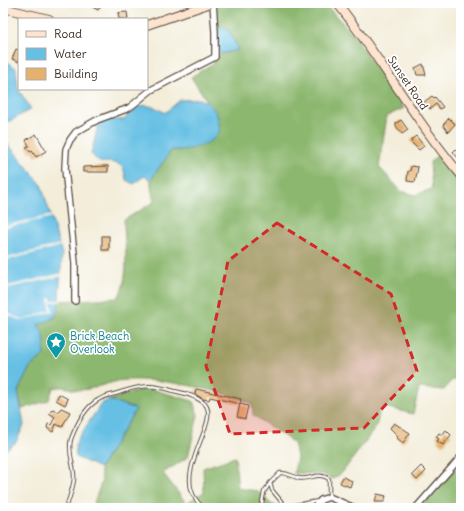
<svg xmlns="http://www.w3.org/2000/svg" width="464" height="511" font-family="Delius,sans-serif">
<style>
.forest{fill:#8cb76e;stroke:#647046}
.water{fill:#66c0e4;stroke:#507581}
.pier{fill:#f3edd9}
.building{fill:#e6b16e}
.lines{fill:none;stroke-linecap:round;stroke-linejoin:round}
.lane-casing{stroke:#57473a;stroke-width:4.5}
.street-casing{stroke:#57473a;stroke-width:8}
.secondary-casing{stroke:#57473a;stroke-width:10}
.lane{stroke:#fff;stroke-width:2.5}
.street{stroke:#fff;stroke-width:5.5}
.secondary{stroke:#fde4d0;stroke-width:8}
.marked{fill:#d62828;fill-opacity:0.2;stroke:#d62828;stroke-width:3;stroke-dasharray:8 5;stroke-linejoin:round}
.labels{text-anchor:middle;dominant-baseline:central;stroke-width:3.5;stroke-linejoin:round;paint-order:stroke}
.street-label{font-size:11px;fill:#3b2a1e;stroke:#fff}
.culture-label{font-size:11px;fill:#0d838f;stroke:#fff;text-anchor:start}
</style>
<rect width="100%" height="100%" fill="#fff"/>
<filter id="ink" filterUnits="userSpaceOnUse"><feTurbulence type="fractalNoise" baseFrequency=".025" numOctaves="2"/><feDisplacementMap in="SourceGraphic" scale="8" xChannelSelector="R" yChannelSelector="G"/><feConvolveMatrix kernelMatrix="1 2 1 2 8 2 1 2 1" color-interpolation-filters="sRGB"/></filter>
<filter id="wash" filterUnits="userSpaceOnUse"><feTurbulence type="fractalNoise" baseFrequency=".012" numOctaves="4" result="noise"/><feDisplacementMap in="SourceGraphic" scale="16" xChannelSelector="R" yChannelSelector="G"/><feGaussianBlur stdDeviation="0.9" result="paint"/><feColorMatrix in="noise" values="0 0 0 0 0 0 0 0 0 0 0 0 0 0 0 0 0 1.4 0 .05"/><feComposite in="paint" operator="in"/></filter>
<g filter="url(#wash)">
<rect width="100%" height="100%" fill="#f3edd9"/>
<!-- forest -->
<g class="forest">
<path d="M223,3h30l2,3 10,-3h59l27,29 53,76 -17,8 -8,51 22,24 14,4 17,-6 -2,-27 8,-8 23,30v195l-9,1 -8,10 -25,-2 -6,26 -32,-8 -5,21 -34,46 -9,6 -11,-5 -28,-1 3,-16 -3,-14 -41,-28 -1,-11c-30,-15 -93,-26 -127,-24 -14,1 -35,11 -48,10 -11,-1 -10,-5 -24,-2l-4,12 -27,9 -4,-18 12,-24 14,-12 -7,-30 19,-8 3,-16 59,-3c13,-23 6,-53 6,-78l30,-18c-1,-6 -4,-16 -3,-23 2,-10 15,-19 20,-29h9l32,-10 6,-23 -27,-40 21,-13 8,-10 18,-4c-5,-14 -9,-14 -22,-20l1,-25z"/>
<polygon points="147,388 193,401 198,415 188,457 163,473 186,503 204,492 203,468 235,457 238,488 257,491 271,504 282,508 92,508 102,481 100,468 136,409 109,400"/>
<polygon points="461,463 461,508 419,508"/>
</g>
<!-- water -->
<g class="water">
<polygon points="220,28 229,30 238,50 220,54 216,30"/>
<polygon points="3,59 16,68 18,89 31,109 3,125"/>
<path d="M200,99c15,6 18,15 20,31 -2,3 -5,8 -8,10 -11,8 -29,11 -41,10 -6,11 -14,19 -20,30l-7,-4 -10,8 -8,-4c-2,-20 -11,-17 -27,-18l-8,-8 8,-32 9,-3 16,1c13,-16 22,-19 41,-7l15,-13z"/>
<path d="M3,138l38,46 21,70 -4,58 -6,7 -14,6c8,9 7,18 6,30l-14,12 -12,24 6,34 -8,17 -13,10z"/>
<polygon points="109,400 136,409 100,468 76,457 75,445 79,437 101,404"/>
</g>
<!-- pier -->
<g class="pier">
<polygon points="52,215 53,217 3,228 3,226"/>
<polygon points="61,244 62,246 3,261 3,259"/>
<polygon points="63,273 63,276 8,288 8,286"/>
<polygon points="49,298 51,298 51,301 61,300 61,302 51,302 53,311 22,321 3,313 3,311 23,320 50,310"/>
</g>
<g id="blocks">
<!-- building -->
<g class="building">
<polygon points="86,3 104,3 98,10"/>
<polygon points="127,12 128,19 119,19 118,13"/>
<polygon points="16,49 19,50 19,62 12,59"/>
<polygon points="423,64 426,75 417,75 415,68"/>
<polygon points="432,96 434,98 435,97 443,107 440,109 436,104 430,109 424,102"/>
<polygon points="449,118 455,124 448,132 443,125"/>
<polygon points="401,120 408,130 402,134 396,126 396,123"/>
<polygon points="36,134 46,151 36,157 32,151 30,152 26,147 29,146 26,140"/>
<polygon points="416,136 424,146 419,150 411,142 411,140"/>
<polygon points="457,148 461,152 461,157 459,159 453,152"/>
<polygon points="108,166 108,172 83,172 83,167"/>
<polygon points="411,166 418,167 415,182 407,181 408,171 410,171"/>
<rect x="102" y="236" width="7" height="14"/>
<polygon points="196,389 241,399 240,404 210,397 209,400 203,399 195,394"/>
<polygon points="59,394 68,399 65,405 56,400"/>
<polygon points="240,404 248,406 245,419 237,417"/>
<polygon points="61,408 70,412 62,427 56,424 53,432 47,428 48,424 51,425 55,417 49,413 53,409 58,412"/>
<polygon points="394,423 410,433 403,443 397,438 398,436 390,428"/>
<polygon points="446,430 451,435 443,445 437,441 439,439 436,437 439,433 442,435"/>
<polygon points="421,466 426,471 417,480 412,475"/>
<polygon points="343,477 352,481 350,487 340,483"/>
<polygon points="377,494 386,496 384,502 375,502"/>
</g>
</g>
</g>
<g filter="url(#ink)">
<use href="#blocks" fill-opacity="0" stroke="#57473a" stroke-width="1"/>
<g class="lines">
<!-- lane casing -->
<g class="lane-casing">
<g id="lane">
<path d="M270,483l10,-10c7,-1 11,3 18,5 11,3 20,-7 31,1v18"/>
<path d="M66,508c3,-9 7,-20 8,-29 1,-13 -7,-27 -3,-40 5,-13 14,-32 27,-39 6,-4 14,-5 20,-7 23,-8 33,-9 56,-2 10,2 23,5 31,13 17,19 -40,74 -1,104"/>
<polyline points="261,508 264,492 270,483 272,490 285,506"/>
<polyline points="276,508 319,501"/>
</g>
</g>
<!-- street casing -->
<g class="street-casing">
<g id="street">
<polyline points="75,301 75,263 65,169 66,149 70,140 76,132 97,120 129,108 151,90 215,57 215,32 213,3"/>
<polyline points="314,508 321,500 329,497 354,508"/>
<polyline points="416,508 461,457"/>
</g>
</g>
<!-- secondary casing -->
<g class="secondary-casing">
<g id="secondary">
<path d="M337,3c44,55 78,118 124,172"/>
<polyline points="3,8 49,19"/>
<polyline points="147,25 211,3"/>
</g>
</g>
<!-- lane -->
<use href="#lane" class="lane"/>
<!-- street -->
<use href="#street" class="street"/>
<!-- secondary -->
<use href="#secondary" class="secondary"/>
</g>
</g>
<!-- marked area -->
<path class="marked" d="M277,223l114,71 26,77 -53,57 -134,6 -24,-68 22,-105z"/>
<!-- icons -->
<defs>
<g id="sight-pin" transform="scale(1)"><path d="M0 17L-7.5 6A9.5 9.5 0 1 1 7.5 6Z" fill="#0f9aa8" stroke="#fff"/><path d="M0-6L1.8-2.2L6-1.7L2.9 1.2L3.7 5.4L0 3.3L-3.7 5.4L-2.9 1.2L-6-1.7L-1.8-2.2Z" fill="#fff"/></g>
</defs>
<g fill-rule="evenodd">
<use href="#sight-pin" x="56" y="342"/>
</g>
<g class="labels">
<!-- street labels -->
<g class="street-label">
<text transform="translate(408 83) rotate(56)">Sunset Road</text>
</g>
<!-- culture labels -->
<g class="culture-label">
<text x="70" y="336">Brick Beach<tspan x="70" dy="13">Overlook</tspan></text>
</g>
</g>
<!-- margin -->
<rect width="464" height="511" fill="none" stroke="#fff" stroke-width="16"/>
<!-- legend -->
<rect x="18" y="18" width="130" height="72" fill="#ffffff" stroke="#b1aaa5"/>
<rect x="26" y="31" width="20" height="6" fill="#fde4d0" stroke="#b1aaa5"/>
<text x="54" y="38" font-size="12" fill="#3b2a1e">Road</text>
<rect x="26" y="48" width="20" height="12" fill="#66c0e4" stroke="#b1aaa5"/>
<text x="54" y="58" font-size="12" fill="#3b2a1e">Water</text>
<rect x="26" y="68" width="20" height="12" fill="#e6b16e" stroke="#b1aaa5"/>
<text x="54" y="78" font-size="12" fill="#3b2a1e">Building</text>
</svg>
